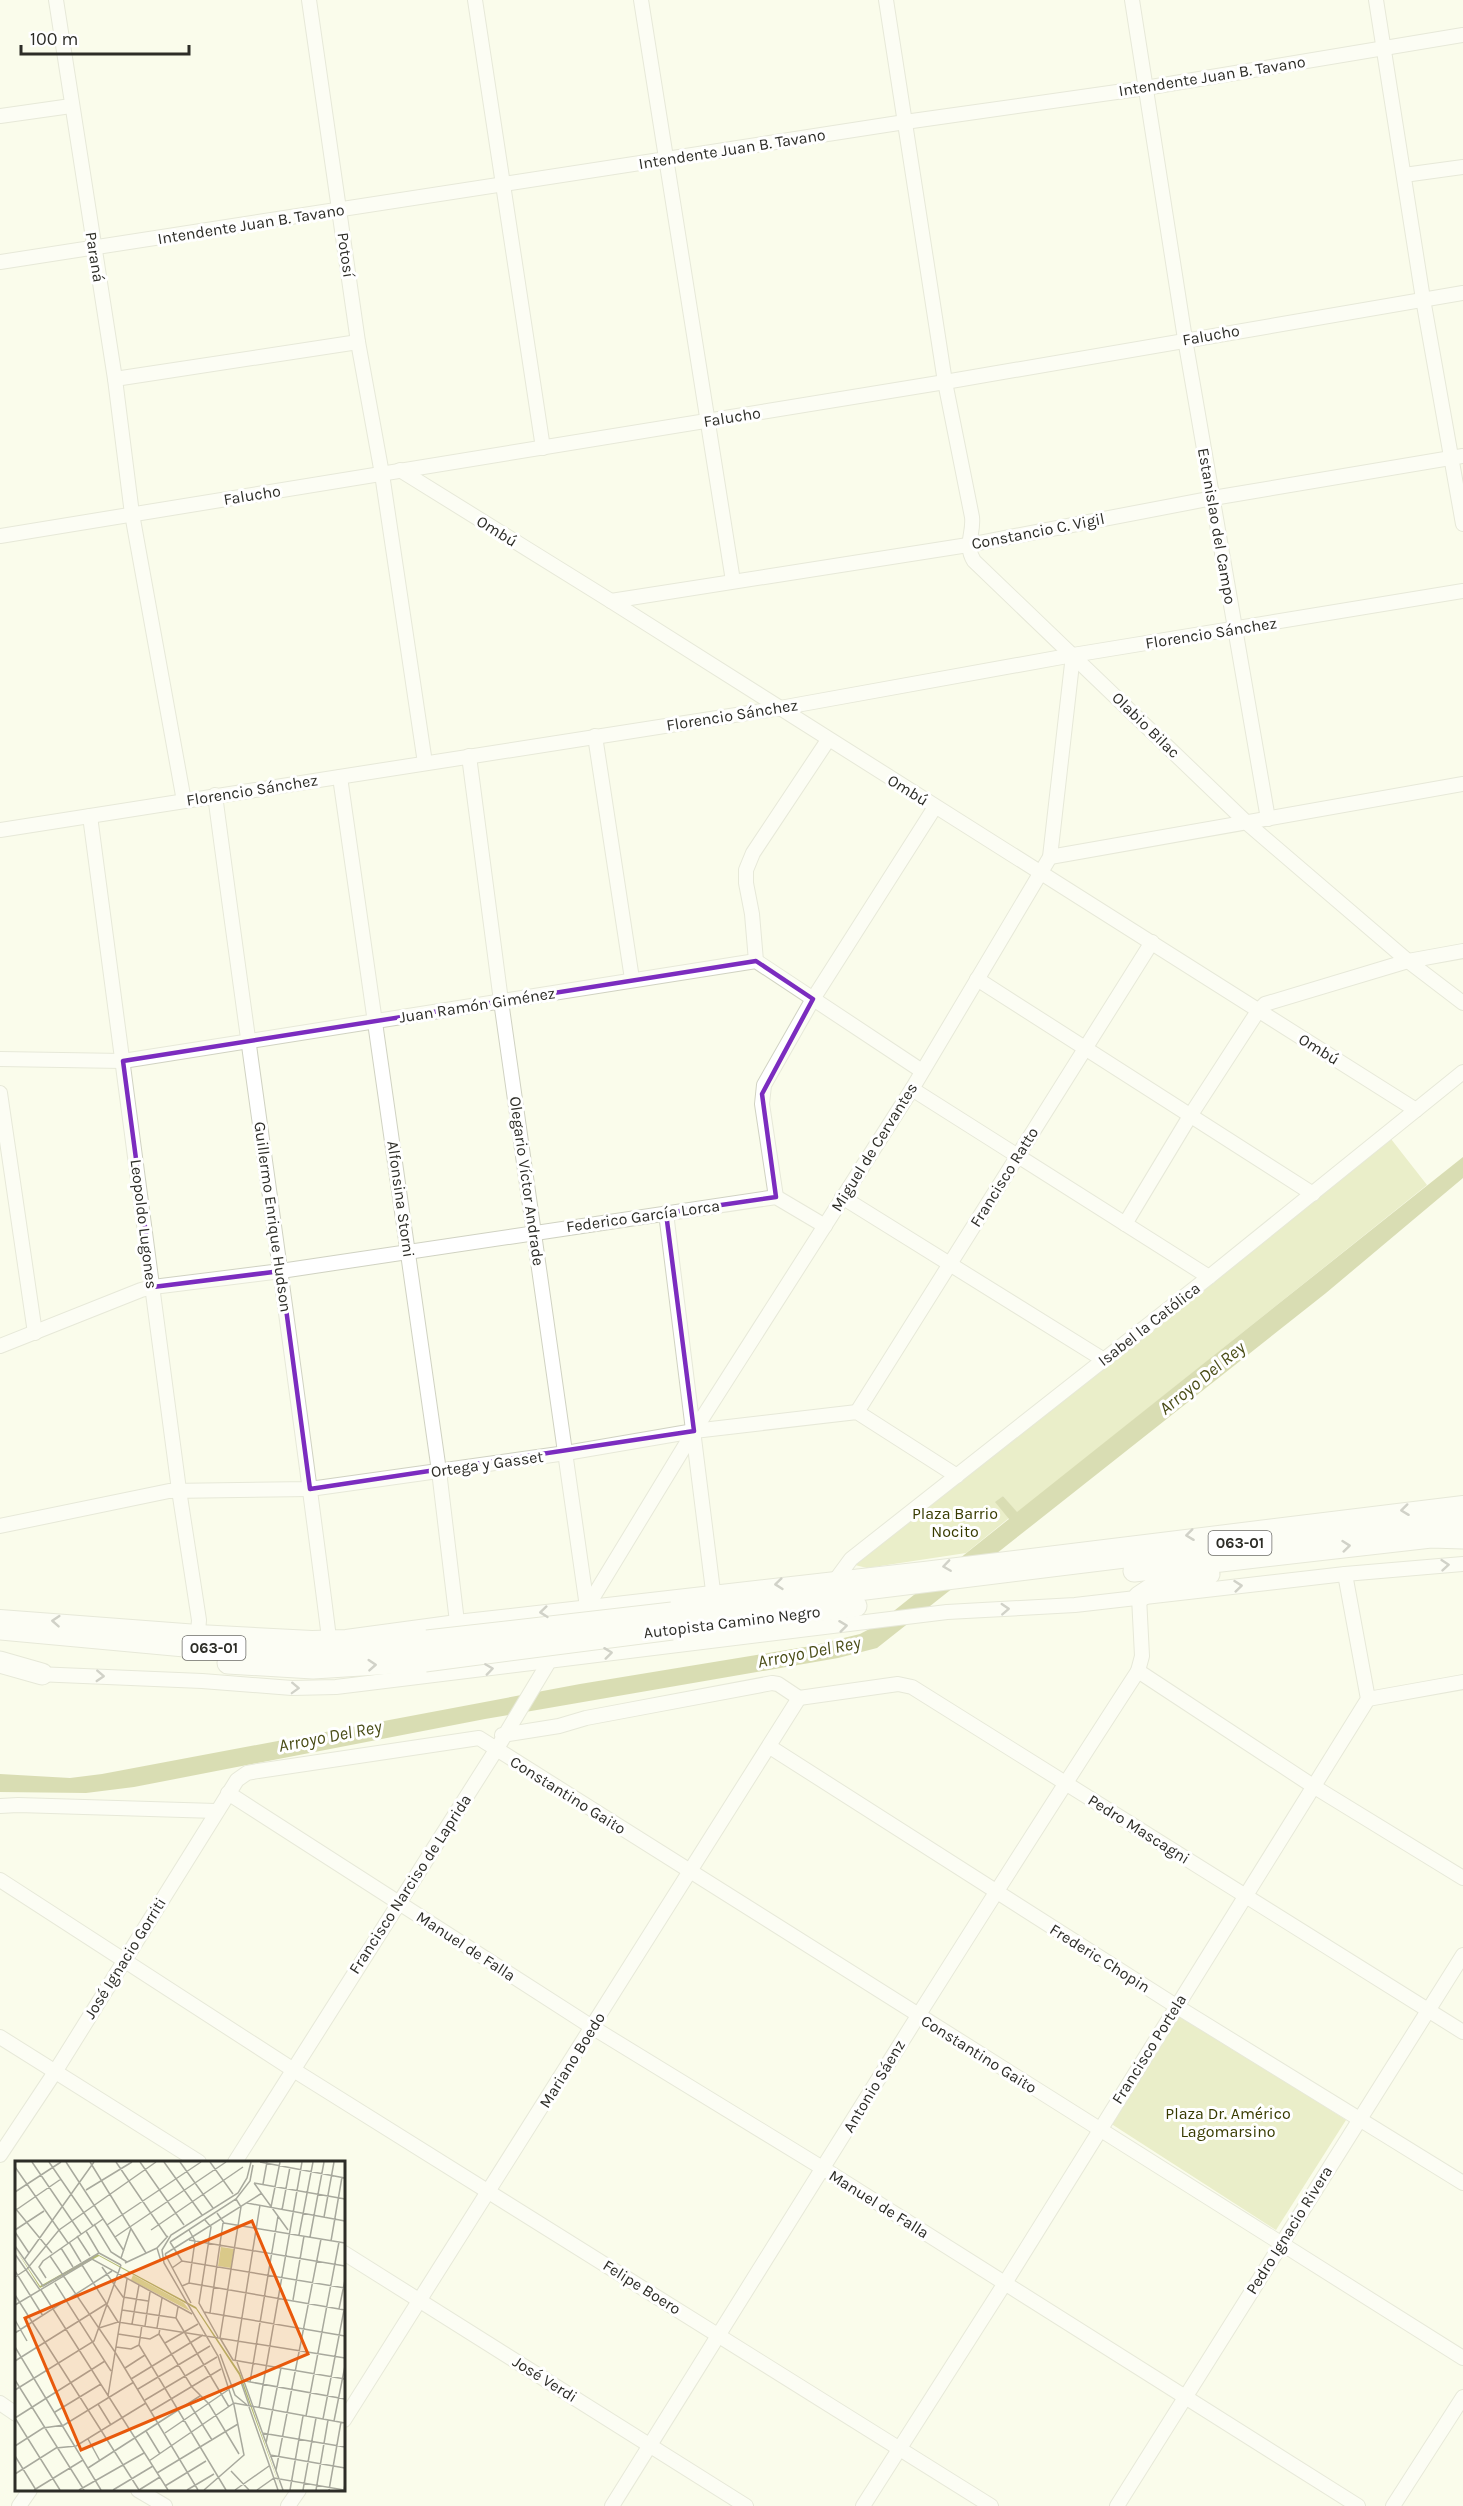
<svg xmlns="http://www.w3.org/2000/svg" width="1463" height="2506" font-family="Karla,sans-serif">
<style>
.green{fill:#d7dd9f}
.water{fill:#b2b870}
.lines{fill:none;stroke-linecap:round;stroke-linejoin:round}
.minor-casing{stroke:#d0d2c2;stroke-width:16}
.highway-casing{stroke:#d0d2c2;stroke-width:23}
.minor{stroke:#fff;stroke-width:14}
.highway{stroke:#fff;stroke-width:21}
.highway-bridge-casing{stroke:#d0d2c2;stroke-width:23;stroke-linecap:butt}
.highway-bridge{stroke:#fff;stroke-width:21}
.oneway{stroke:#a0a09e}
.marked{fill:none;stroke:#7b2cbf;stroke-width:4.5;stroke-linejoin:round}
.labels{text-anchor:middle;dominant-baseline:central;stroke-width:6;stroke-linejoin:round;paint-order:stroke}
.shield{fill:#fff;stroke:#6c6c68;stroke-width:1.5}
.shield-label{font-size:15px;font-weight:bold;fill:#2d2d27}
.street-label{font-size:16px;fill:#2d2d27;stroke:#fff}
.park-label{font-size:16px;fill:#383b00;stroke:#fff}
.water-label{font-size:18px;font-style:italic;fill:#4a4d17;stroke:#fff}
.inset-road{fill:none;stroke:#a8a99d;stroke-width:1.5}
.view{fill:#e8590c;fill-opacity:0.15;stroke:#e8590c;stroke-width:3}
.inset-edge{fill:none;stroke:#2d2d27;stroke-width:3}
</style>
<rect width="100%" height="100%" fill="#fafceb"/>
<!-- green -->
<g class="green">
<polygon points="1391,1139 1427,1185 1017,1513 1003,1496 996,1502 1009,1518 966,1553 867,1568 855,1565 858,1559"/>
<polygon points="1180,2013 1346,2120 1276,2230 1110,2123"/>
</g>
<!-- water -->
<polygon class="water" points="1463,1157 1463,1178 1326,1293 877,1648 838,1658 485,1719 134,1787 86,1793 0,1792 0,1774 70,1778 102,1774 580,1684 811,1646 860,1634 875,1626 1009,1519 995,1502 1003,1496 1017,1512"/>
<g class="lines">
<!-- minor casing -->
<g class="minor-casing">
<g id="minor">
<polyline points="56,0 115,379 132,514 184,801"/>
<polyline points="309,0 358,342 382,474 425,763"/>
<polyline points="475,0 543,448"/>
<polyline points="641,0 733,581"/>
<path d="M886,0l59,382 27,135c2,17 -8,28 2,44l273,262 161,138 55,42"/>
<polyline points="1132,0 1185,339 1268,819"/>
<polyline points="1376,0 1423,299 1463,524"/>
<polyline points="0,116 71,106"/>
<polyline points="1404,175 1463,167"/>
<polyline points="0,262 905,122 1145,88 1463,35"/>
<polyline points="115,379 358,342"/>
<polyline points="400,470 611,601 1416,1110"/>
<polyline points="0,536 945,382 1463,293"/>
<polyline points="611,601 968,545 1213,498 1463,456"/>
<polyline points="595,736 632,979"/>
<polyline points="469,756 501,1001 587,1607"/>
<polyline points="340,777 439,1471 457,1622"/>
<path d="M215,795c37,281 79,562 114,843"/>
<polyline points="90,816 179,1490 199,1620 198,1632"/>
<polyline points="0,830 780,708 1073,655 1463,591"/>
<polyline points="1050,857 1463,784"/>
<polyline points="756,961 752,914 746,883 746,870 753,853 828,740"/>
<polyline points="977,979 1313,1194"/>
<polyline points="0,1059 123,1061 756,961 922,1071"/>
<polyline points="912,1089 1209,1277"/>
<polyline points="0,1093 35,1333"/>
<polyline points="776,1197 762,1104 764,1085 813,999 935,807"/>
<polyline points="842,1197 1104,1360"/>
<polyline points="666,1213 713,1591"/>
<polyline points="1125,1224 1190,1116 1258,1011 1265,1004 1408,961 1463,951"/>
<polyline points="0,1346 141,1290 153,1287 281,1271 776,1197 825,1226"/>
<polyline points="857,1412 1152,942"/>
<polyline points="0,1526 169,1491 310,1489 566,1453 694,1431 857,1412 957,1476"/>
<polyline points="837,1578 851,1559 1209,1277 1463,1072"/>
<polyline points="0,1617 198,1632 312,1638 346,1637 457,1622 924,1569 1463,1503"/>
<polyline points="1138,1671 1313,1786 1463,1878"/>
<polyline points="36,1674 202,1681 292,1688 336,1687 947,1612 1075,1605 1345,1574 1463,1564"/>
<polyline points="799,1698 898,1684 912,1687 1463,2032"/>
<polyline points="1368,1699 1463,1682"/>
<polyline points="502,1735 559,1726 586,1718 772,1683 778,1684 799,1698"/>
<polyline points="770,1747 1176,2006 1463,2183"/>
<polyline points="228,1793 592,2027 824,2169 1358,2506"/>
<polyline points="0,1806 18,1805 216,1811"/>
<polyline points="0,1880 292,2069 991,2506"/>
<polyline points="0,2037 199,2162"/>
<polyline points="0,2155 55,2072 237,1780 247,1773 258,1771 479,1738 1463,2358"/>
<polyline points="235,2162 496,1750 550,1660 587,1607 694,1431 912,1089 1050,857 1073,655"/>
<polyline points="344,2253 746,2506"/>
<polyline points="0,2403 16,2414"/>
<polyline points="344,2420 799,1698"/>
<polyline points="138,2490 165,2506"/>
<polyline points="19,2506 30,2490"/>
<polyline points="288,2506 299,2490"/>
<path d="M612,2506c174,-279 347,-559 526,-835l4,-15 -3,-59"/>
<polyline points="863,2506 1005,2283 1368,1699 1345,1574"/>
<polyline points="1117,2506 1463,1955"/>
<polyline points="1393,2506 1463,2397"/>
</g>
</g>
<!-- highway casing -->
<g class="highway-casing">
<g id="highway">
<polyline points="1134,1571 1431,1537 1463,1538"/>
<polyline points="1139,1597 1154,1587 1209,1574"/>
<polyline points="672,1613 1416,1521 1463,1520"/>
<polyline points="0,1629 228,1650 333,1652 427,1641"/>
<polyline points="672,1629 856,1606"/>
<polyline points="0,1662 42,1674"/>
<polyline points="228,1663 313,1668 425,1661"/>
</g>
</g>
<!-- minor -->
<use href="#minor" class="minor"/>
<!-- highway -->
<use href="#highway" class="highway"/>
<!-- highway-bridge casing -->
<g class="highway-bridge-casing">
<g id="highway-bridge">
<polyline points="427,1641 672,1613"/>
<polyline points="425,1661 672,1629"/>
</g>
</g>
<!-- highway-bridge -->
<use href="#highway-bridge" class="highway-bridge"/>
</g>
<!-- one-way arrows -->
<defs><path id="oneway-chevron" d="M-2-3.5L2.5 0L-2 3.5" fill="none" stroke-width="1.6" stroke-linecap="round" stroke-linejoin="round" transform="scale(1.5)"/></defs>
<g class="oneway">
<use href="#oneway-chevron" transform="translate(1405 1510) rotate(173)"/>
<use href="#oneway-chevron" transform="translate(1190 1535) rotate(173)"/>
<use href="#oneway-chevron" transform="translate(1346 1546) rotate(-6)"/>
<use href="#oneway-chevron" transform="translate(1445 1565) rotate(-5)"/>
<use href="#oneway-chevron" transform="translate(947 1566) rotate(172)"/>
<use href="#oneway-chevron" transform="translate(779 1584) rotate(174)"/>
<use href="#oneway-chevron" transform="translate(1238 1586) rotate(-6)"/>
<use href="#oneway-chevron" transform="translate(1005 1609) rotate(-3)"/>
<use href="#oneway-chevron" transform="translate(544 1612) rotate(174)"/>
<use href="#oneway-chevron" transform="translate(56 1621) rotate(-176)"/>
<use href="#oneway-chevron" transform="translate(843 1626) rotate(-7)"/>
<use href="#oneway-chevron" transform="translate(608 1653) rotate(-7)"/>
<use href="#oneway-chevron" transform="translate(372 1665) rotate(-4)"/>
<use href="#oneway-chevron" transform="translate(489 1669) rotate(-8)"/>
<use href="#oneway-chevron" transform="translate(100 1676) rotate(3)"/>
<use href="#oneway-chevron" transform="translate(295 1688) rotate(2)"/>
</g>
<!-- marked area -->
<path d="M0 0H1463V2506H0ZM756,961l57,38 -51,95 14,103 -110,16 28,218 -384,58 -29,-218 -128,16 -30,-226z" fill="#fafceb" fill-opacity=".55" fill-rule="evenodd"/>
<path class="marked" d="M756,961l57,38 -51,95 14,103 -110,16 28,218 -384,58 -29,-218 -128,16 -30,-226z"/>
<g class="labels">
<!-- shield labels -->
<g class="shield">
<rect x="1208.5" y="1531" width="63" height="24" rx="4.5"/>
<rect x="182.5" y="1636" width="63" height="24" rx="4.5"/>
</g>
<g class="shield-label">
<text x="1240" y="1543">063-01</text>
<text x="214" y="1648">063-01</text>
</g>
<!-- street labels -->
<g class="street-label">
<text transform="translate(1212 76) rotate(-9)">Intendente Juan B. Tavano</text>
<text transform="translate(732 149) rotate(-9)">Intendente Juan B. Tavano</text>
<text transform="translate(251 224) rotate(-9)">Intendente Juan B. Tavano</text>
<text transform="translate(346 255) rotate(82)">Potosí</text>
<text transform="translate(95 257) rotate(81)">Paraná</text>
<text transform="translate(1211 335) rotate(-10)">Falucho</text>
<text transform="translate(732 417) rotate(-9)">Falucho</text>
<text transform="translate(252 495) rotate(-9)">Falucho</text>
<text transform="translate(1217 526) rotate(80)">Estanislao del Campo</text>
<text transform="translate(497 531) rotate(32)">Ombú</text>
<text transform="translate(1038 531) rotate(-11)">Constancio C. Vigil</text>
<text transform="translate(1211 633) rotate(-9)">Florencio Sánchez</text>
<text transform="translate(732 715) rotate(-9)">Florencio Sánchez</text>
<text transform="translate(1146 725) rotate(44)">Olabio Bilac</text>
<text transform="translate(252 790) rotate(-9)">Florencio Sánchez</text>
<text transform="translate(908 790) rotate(32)">Ombú</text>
<text transform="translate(477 1005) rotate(-9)">Juan Ramón Giménez</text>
<text transform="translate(1319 1049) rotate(32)">Ombú</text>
<text transform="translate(874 1147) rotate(-58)">Miguel de Cervantes</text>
<text transform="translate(1004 1177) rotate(-58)">Francisco Ratto</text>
<text transform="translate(527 1181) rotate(82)">Olegario Víctor Andrade</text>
<text transform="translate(401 1199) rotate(82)">Alfonsina Storni</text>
<text transform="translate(643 1216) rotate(-8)">Federico García Lorca</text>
<text transform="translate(273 1217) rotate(82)">Guillermo Enrique Hudson</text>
<text transform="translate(144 1224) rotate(83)">Leopoldo Lugones</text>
<text transform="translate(1149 1324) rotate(-38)">Isabel la Católica</text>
<text transform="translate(487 1464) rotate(-8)">Ortega y Gasset</text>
<text transform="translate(732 1622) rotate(-7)">Autopista Camino Negro</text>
<text transform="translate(568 1795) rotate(32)">Constantino Gaito</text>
<text transform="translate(1139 1829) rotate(32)">Pedro Mascagni</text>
<text transform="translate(410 1884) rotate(-57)">Francisco Narciso de Laprida</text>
<text transform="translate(466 1946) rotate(33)">Manuel de Falla</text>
<text transform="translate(125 1958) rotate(-58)">José Ignacio Gorriti</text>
<text transform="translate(1100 1958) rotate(32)">Frederic Chopin</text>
<text transform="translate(1149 2049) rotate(-58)">Francisco Portela</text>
<text transform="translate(979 2054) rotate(32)">Constantino Gaito</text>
<text transform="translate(572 2060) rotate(-58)">Mariano Boedo</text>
<text transform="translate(874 2086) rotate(-59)">Antonio Sáenz</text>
<text transform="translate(879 2204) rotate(32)">Manuel de Falla</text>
<text transform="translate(1289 2230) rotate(-58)">Pedro Ignacio Rivera</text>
<text transform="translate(642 2287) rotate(32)">Felipe Boero</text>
<text transform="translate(545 2379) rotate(32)">José Verdi</text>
</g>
<!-- park labels -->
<g class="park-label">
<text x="955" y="1513">Plaza Barrio<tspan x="955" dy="18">Nocito</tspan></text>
<text x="1228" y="2113">Plaza Dr. Américo<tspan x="1228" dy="18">Lagomarsino</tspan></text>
</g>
<!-- water labels -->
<g class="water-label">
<text transform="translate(1202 1378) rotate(-39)">Arroyo Del Rey</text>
<text transform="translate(809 1652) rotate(-11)">Arroyo Del Rey</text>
<text transform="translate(330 1736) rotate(-11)">Arroyo Del Rey</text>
</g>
</g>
<!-- overview -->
<g transform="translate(15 2161)">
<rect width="330" height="330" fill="#fafceb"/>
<path d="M206,86l13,2 -3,19 -13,-2zM118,114l51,28 6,8 -59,-31z" fill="#d7dd9f"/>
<path d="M0,87l25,38 57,-32 99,53 44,66 41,117 -42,-115 -43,-66 -97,-53 -59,32z" fill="#b2b870"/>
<path class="inset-road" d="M17,1l49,72M34,1l44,64M51,1l58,89M75,1l56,91M101,1l51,75M125,1l44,63M149,1l38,53M165,1l33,46M195,1l23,32M245,1l85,16M0,6l53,76M239,22l91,16M239,22l34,47M248,23l4,-22M71,29l46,-28M0,31l46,-30M232,42l98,18M256,46l9,-45M0,47l37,45M1,49l45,-31M267,49l8,-43M202,52l7,10 121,20M309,56l10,-55M190,59l6,7 -12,76 19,34M79,63l17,28 16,10M92,64l94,-63M0,69l29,-19M136,69l92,-63M71,70l13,22M0,71l14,21M284,74l14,-73M62,75l13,20M100,76l111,-75M295,76l14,-75M174,79l156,26M316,80l11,-64M54,81l12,20M155,81l66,-43 14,-18 3,-16M155,81l12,19M0,85l28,40 56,-33M46,87l12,19M84,92l22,12M0,93l25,36M150,93l26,49M150,93l97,-61M35,95l65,96 83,138M106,97l10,-30M9,99l70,-98M146,100l-4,-13 11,-12M110,102l32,-15M67,104l36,57M87,106l21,30 25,4M157,107l10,-7 163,27M0,110l28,45M0,116l12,-8 32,-39 97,-68M31,117l-7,-11 4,-6 60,-42M40,122l56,88M174,122l6,-42 -6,-11M167,125l7,-3 156,27M26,129l127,200M0,134l124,195M278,139l11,-64M0,144l77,-46 100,55M163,146l-2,11 53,89M324,148l6,-29M107,149l54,8M189,151l141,24M195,152l13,-90M0,159l12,21M117,163l7,-39M127,164l-3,20 87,145M130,165l5,-34M84,167l19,-6 227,36M142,167l5,-30M145,167l-1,6 33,53 17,17 30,50M0,172l97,-62M103,173l32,5 9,-5M205,177l21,-131 -5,-8M205,177l13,22 112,19M150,182l33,-19M0,186l86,143M101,186l15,2 8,-4M205,193l15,41 12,10M0,200l91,-57M220,200l25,-156M222,201l46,128M110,207l20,-13M116,218l72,-44M0,219l69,110M230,220l100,18M235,221l28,-166M218,226l8,-5 8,23M123,228l72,-43M0,229l79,-49 27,-76M93,235l19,-117M130,239l72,-43M174,242l23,37M83,243l13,21M219,244l-16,-49 -54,-93 -2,-13 9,-15 67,-42 9,-15 4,-16M234,246l29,83M244,247l43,-246M136,250l70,-42M40,251l46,-28M291,255l33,-174M0,257l90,-57M0,257l45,72M308,258l21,-109M319,260l11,-55M131,270l14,23M150,272l63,-43M247,272l83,14M73,278l12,22M251,282l15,-75M0,285l28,-18 21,-3 70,-43M255,294l75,13M0,295l21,34M134,300l85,-58 111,20M73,307l112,-72M261,309l45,-231M216,310l18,19M142,312l81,-49M0,313l41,-26 20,-2 70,-43M150,325l41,-25M19,329l49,-30M64,329l65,-37M98,329l40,-24M124,329l21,-13M172,329l27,-16M189,329l40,-35 -10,-50M220,329l34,-24M242,329l17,-12 70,12 1,-6M275,329l13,-74M288,329l13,-72M301,329l12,-70M314,329l12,-68"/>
<path class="view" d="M237,60l56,133 -227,96 -56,-132z"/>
<rect width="330" height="330" class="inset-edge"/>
</g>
<!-- scale -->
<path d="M21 45v9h168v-9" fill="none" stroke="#2d2d27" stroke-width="3"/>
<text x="30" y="45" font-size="18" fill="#2d2d27" stroke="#ffffff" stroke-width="4.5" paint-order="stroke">100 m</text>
</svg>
